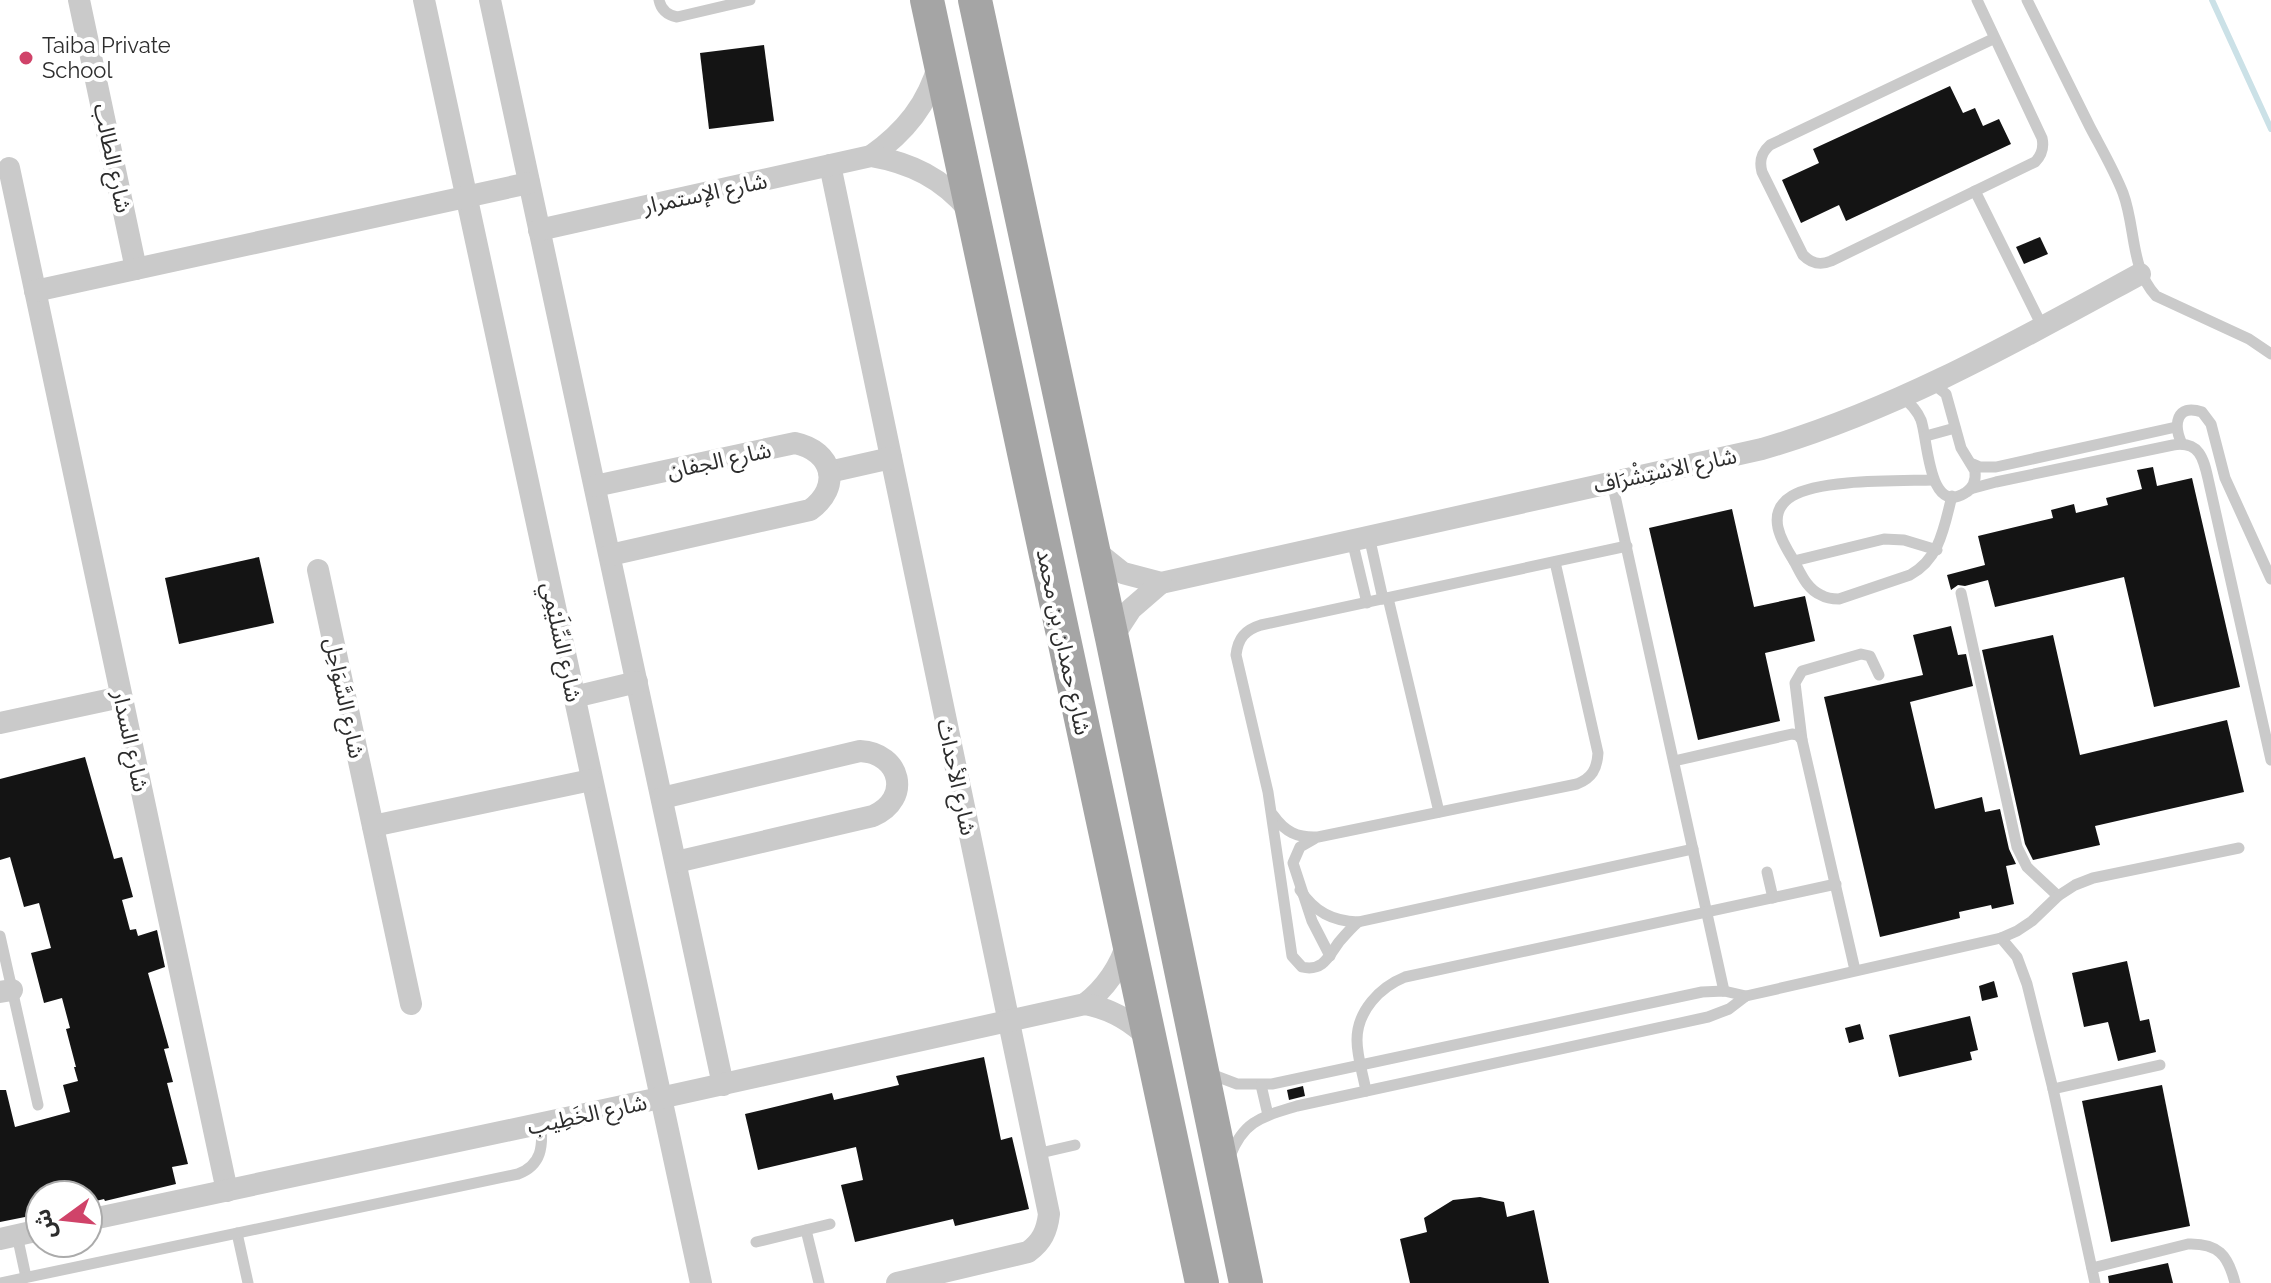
<svg xmlns="http://www.w3.org/2000/svg" width="2271" height="1283" font-family="Raleway,'Noto Sans Arabic',sans-serif">
<style>
.lines{fill:none;stroke-linecap:round;stroke-linejoin:round}
.stream{stroke:#cbe1e7;stroke-width:6}
.building{fill:#141414}
.lane{stroke:#cacaca;stroke-width:11}
.street{stroke:#cacaca;stroke-width:22}
.primary{stroke:#a5a5a5;stroke-width:34}
.poi-dot{fill:#d04369;stroke:#fff;stroke-width:3}
.labels{text-anchor:middle;dominant-baseline:central;stroke-width:8;stroke-linejoin:round;paint-order:stroke}
.poi-label{font-size:22px;fill:#2d2d2d;stroke:#fff;text-anchor:start}
.street-label{font-size:22px;fill:#2d2d2d;stroke:#fff}
</style>
<rect width="100%" height="100%" fill="#fff"/>
<g class="lines">
<!-- stream -->
<polyline class="stream" points="2212,0 2271,129"/>
</g>
<!-- building -->
<g class="building">
<polygon points="764,45 774,121 709,129 700,53"/>
<polygon points="1950,86 1963,113 1975,108 1983,126 1999,119 2011,144 1846,221 1839,205 1801,223 1782,180 1819,163 1813,149"/>
<polygon points="2040,237 2048,254 2024,264 2016,247"/>
<polygon points="2153,467 2157,486 2192,478 2240,687 2154,707 2124,577 1995,607 1988,580 1965,586 1958,585 1951,590 1947,575 1985,565 1978,536 2053,518 2051,510 2074,504 2076,513 2108,505 2106,498 2142,489 2137,470"/>
<polygon points="1732,509 1754,607 1805,596 1815,641 1765,653 1780,721 1698,740 1649,528"/>
<polygon points="259,557 274,623 179,644 165,578"/>
<polygon points="1951,626 1958,655 1966,654 1973,686 1910,702 1935,809 1982,797 1985,812 2000,809 2009,849 2016,864 2006,866 2014,904 1992,909 1991,905 1959,912 1960,918 1880,937 1824,697 1923,675 1913,635"/>
<polygon points="2053,635 2080,755 2227,720 2244,792 2095,826 2100,845 2033,860 2025,844 1982,650"/>
<polygon points="85,757 114,859 122,857 133,897 122,900 130,930 136,929 138,936 157,930 165,967 148,973 169,1048 164,1049 173,1082 167,1083 188,1164 172,1167 176,1184 105,1201 104,1199 88,1203 88,1195 40,1195 40,1214 0,1222 0,1090 6,1090 15,1127 70,1112 63,1085 78,1081 74,1067 76,1067 66,1029 70,1028 62,998 44,1003 31,953 51,948 39,903 24,907 10,857 0,860 0,779"/>
<polygon points="2127,961 2140,1021 2149,1019 2156,1052 2118,1061 2108,1022 2084,1027 2072,973"/>
<polygon points="1994,981 1998,997 1982,1001 1979,986"/>
<polygon points="1970,1016 1978,1050 1970,1052 1972,1060 1899,1077 1889,1035"/>
<polygon points="1860,1024 1864,1039 1849,1043 1845,1028"/>
<polygon points="984,1057 1001,1140 1012,1137 1029,1209 955,1226 953,1219 855,1242 841,1185 863,1180 856,1147 758,1170 745,1114 832,1093 834,1100 899,1085 896,1076"/>
<polygon points="2162,1085 2190,1226 2111,1242 2082,1101"/>
<polygon points="1303,1086 1305,1096 1289,1100 1287,1090"/>
<polygon points="1480,1197 1504,1202 1507,1217 1534,1210 1549,1283 1410,1283 1400,1239 1427,1232 1424,1218 1453,1200"/>
<polygon points="2168,1263 2173,1283 2109,1283 2108,1276"/>
</g>
<g class="lines">
<!-- lane -->
<g class="lane">
<path d="M659,0c2,10 8,15 18,17l73,-17"/>
<path d="M1977,0l65,138c2,9 0,17 -7,24l-204,99c-12,5 -20,2 -28,-6l-41,-83c-3,-11 -1,-19 8,-27l225,-107"/>
<path d="M2027,0c21,42 42,84 63,127 11,21 24,43 33,66 13,35 7,75 33,103l93,43 22,15"/>
<polyline points="1975,191 2043,328"/>
<path d="M1901,396c9,7 16,14 20,24 7,19 7,96 44,73 9,-5 11,-13 10,-22l-14,-23 -15,-54 -14,-11"/>
<polyline points="1926,436 1955,428"/>
<path d="M2182,444c-9,-19 -6,-41 20,-32l9,12 14,54 46,101"/>
<polyline points="1973,464 1980,467 1996,467 2176,427"/>
<path d="M1933,480c-35,1 -113,-1 -141,16 -28,17 -10,46 2,65 7,13 13,28 27,34 5,3 11,4 18,4l71,-24c30,-16 34,-48 42,-79"/>
<polyline points="1612,482 1724,991"/>
<path d="M1970,489l26,-7 177,-37c28,-5 31,16 36,38l62,277"/>
<polyline points="1369,536 1383,599"/>
<polyline points="1352,540 1367,603"/>
<polyline points="1794,561 1884,539 1904,540 1937,550"/>
<polyline points="1961,593 2017,847 2027,867 2058,896"/>
<polyline points="1388,598 1439,812"/>
<polyline points="1802,740 1795,683 1802,671 1861,654 1870,656 1879,675"/>
<polyline points="1674,761 1792,734 1798,735 1802,740 1855,970"/>
<path d="M1273,815c12,17 24,23 45,22l259,-53c15,-6 20,-15 21,-31l-43,-191"/>
<polyline points="1314,839 1300,847 1293,863 1312,921 1330,956"/>
<polyline points="1767,872 1773,898"/>
<path d="M1300,890c15,22 32,31 58,32l335,-73"/>
<path d="M1358,922c-7,6 -13,13 -19,20 -10,14 -16,30 -37,25l-10,-11 -24,-164 -32,-137c2,-17 9,-25 25,-30l366,-79"/>
<polyline points="0,936 38,1105"/>
<polyline points="2001,938 2017,957 2027,984 2053,1089 2095,1283"/>
<polyline points="1208,1073 1237,1084 1272,1084 1702,992 1724,991 1746,996"/>
<polyline points="1261,1085 1268,1115"/>
<polyline points="2053,1089 2160,1065"/>
<path d="M1366,1091c-3,-17 -9,-34 -9,-51 0,-29 23,-53 48,-63l431,-93"/>
<polyline points="1036,1154 1075,1145"/>
<path d="M1230,1156c14,-36 32,-39 67,-50l411,-89 21,-8 17,-13 255,-58 16,-7 15,-10 26,-25 17,-11 18,-7 146,-30"/>
<polyline points="806,1230 819,1283"/>
<polyline points="237,1233 248,1283"/>
<polyline points="17,1235 26,1277"/>
<polyline points="756,1242 830,1224"/>
<path d="M2092,1268l96,-24c30,-1 40,11 47,39"/>
<path d="M0,1283l518,-109c24,-9 25,-28 23,-50"/>
</g>
<!-- street -->
<g class="street">
<polyline points="79,0 136,269"/>
<polyline points="424,0 701,1283"/>
<polyline points="490,0 723,1085"/>
<path d="M871,156c34,-24 57,-52 68,-93"/>
<path d="M830,165l219,1049c-2,17 -7,28 -21,38l-131,31"/>
<polyline points="9,168 227,1191"/>
<path d="M539,230l332,-74c40,7 71,22 98,54"/>
<polyline points="35,291 529,183"/>
<polyline points="829,472 891,458"/>
<path d="M595,486l200,-43c38,8 47,44 15,67l-200,45"/>
<path d="M1093,549l30,24 38,10 601,-134c134,-39 257,-109 378,-175"/>
<polyline points="318,570 411,1004"/>
<polyline points="1112,638 1131,609 1161,583"/>
<polyline points="574,697 637,682"/>
<polyline points="0,723 121,697"/>
<path d="M662,798l198,-47c41,2 52,48 13,65l-197,46"/>
<polyline points="373,826 591,780"/>
<polyline points="0,992 12,990"/>
<path d="M1085,1004c22,-17 35,-37 43,-63"/>
<path d="M88,1220l572,-122 425,-94c26,5 46,16 64,35"/>
<polyline points="0,1239 40,1230"/>
</g>
<!-- primary -->
<g class="primary">
<polyline points="927,0 1202,1283"/>
<polyline points="975,0 1112,638 1246,1283"/>
</g>
</g>
<!-- markers -->
<circle class="poi-dot" cx="26" cy="58" r="8"/>
<g class="labels">
<!-- poi labels -->
<g class="poi-label">
<text x="42" y="45">Taiba Private<tspan x="42" dy="25">School</tspan></text>
</g>
<!-- street labels -->
<g class="street-label">
<text transform="translate(113 158) rotate(78)">شارع الطالب</text>
<text transform="translate(705 193) rotate(-12)">شارع الإستمرار</text>
<text transform="translate(719 460) rotate(-12)">شارع الجفان</text>
<text transform="translate(1665 470) rotate(-12)">شارع الاسْتِشْرَاف</text>
<text transform="translate(562 642) rotate(78)">شارع السِّلَيْمِي</text>
<text transform="translate(1064 642) rotate(78)">شارع حمدان بن محمد</text>
<text transform="translate(345 698) rotate(78)">شارع السَّوَاحِل</text>
<text transform="translate(131 741) rotate(78)">شارع السدار</text>
<text transform="translate(957 777) rotate(78)">شارع الأحداث</text>
<text transform="translate(587 1114) rotate(-12)">شارع الخَطِيب</text>
</g>
</g>
<!-- north arrow -->
<g transform="translate(64 1219) rotate(255)"><circle r="38" fill="#ffffff" stroke="#ababab" stroke-width="2"/>
<path d="M0-6L14 30L0 20L-14 30Z" fill="#d04369"/>
<text y="-12" font-size="22" font-weight="bold" text-anchor="middle" fill="#2d2d2d">ش</text>
</g>
</svg>
